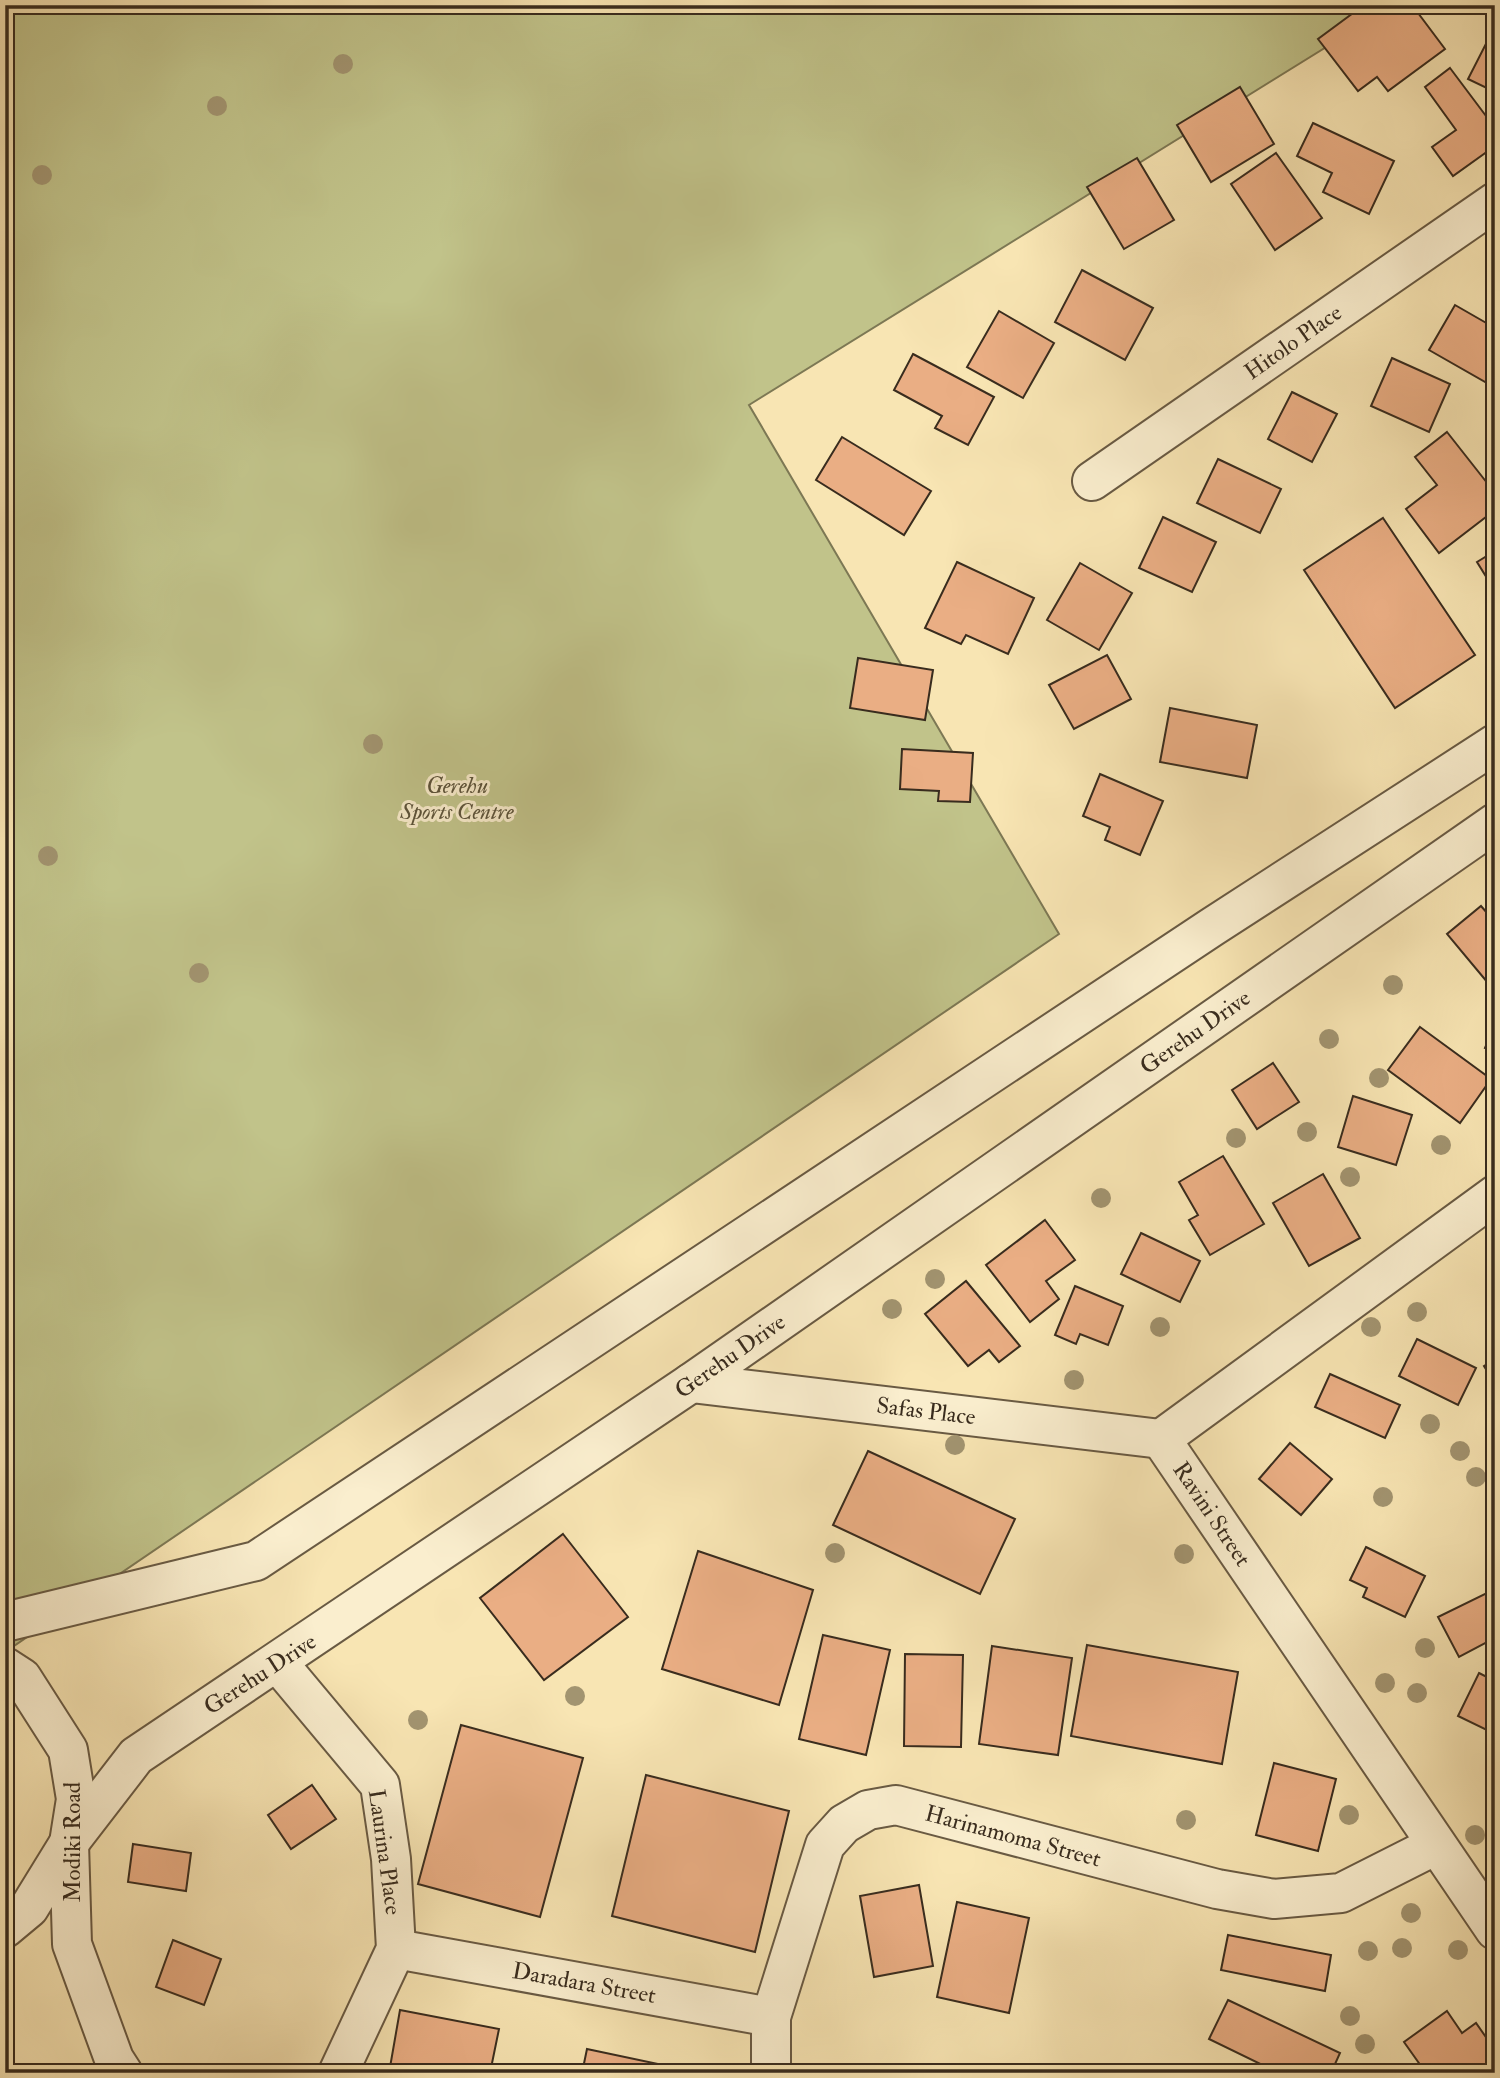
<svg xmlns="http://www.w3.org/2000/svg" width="1500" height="2078" font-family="'IM FELL Double Pica',serif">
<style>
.green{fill:#c1c38a;stroke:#7d7854;stroke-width:2}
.building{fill:#eaae84;stroke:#392c1e;stroke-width:2}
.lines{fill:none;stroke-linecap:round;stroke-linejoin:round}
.minor-casing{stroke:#695a43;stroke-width:42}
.minor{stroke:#faeece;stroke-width:38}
.tree{fill:#a29470}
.labels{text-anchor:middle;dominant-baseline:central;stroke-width:6;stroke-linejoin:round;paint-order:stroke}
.street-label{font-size:23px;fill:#392c1e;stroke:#faeece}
.park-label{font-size:23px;font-style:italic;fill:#5b5239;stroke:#faeece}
</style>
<rect width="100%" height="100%" fill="#f8e5b3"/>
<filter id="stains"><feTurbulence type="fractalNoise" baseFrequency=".00286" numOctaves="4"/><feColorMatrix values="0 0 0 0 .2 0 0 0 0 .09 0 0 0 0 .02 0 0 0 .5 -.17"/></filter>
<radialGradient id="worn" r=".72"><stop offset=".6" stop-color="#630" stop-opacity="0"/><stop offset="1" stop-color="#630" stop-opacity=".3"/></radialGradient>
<!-- green -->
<polygon class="green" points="5,5 1394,5 749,405 1059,934 5,1652"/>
<!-- building -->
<g class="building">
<polygon points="1364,5 1412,5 1445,49 1388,91 1377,77 1358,91 1318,39"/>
<polygon points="1492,32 1495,33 1495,92 1468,79"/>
<polygon points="1450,68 1495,128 1495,146 1453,176 1432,147 1456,130 1425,87"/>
<polygon points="1240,87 1274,144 1211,182 1177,125"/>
<polygon points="1313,123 1394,161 1369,214 1323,192 1332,173 1297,156"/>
<polygon points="1276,153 1322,218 1275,250 1231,184"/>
<polygon points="1137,158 1174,220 1124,249 1087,187"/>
<polygon points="1082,270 1153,308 1125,360 1055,322"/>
<polygon points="1455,305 1495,328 1494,387 1429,350"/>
<polygon points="999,311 1054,343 1023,398 967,367"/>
<polygon points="913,354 994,397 968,445 935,428 942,416 894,390"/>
<polygon points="1392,358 1450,384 1429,432 1371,406"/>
<polygon points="1292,392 1337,414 1312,462 1268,439"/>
<polygon points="1447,432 1495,493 1495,510 1439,553 1406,509 1437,485 1415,457"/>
<polygon points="842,437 931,491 904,535 816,480"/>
<polygon points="1218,459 1281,489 1260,533 1197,503"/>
<polygon points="1163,517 1216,542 1192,592 1139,568"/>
<polygon points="1383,518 1475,655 1395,708 1304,570"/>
<polygon points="1495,551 1495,591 1477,562"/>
<polygon points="957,562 1034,598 1008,654 966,635 961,644 925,628"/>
<polygon points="1080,563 1132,593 1099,650 1047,620"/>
<polygon points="1495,613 1495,629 1487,618"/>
<polygon points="1107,655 1131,699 1074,729 1049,685"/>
<polygon points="858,658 933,670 925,720 850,708"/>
<polygon points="1170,708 1257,725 1247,778 1160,762"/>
<polygon points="902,749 973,753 970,802 938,801 939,791 900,789"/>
<polygon points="1100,774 1163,801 1140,855 1105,840 1110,827 1083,816"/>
<polygon points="1481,906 1495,922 1493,989 1447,934"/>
<polygon points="1495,1025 1495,1052 1485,1048"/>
<polygon points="1420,1027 1491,1079 1460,1123 1388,1070"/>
<polygon points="1273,1063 1299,1102 1257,1129 1232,1090"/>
<polygon points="1353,1096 1412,1115 1396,1165 1338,1147"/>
<polygon points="1223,1156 1264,1224 1210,1255 1189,1220 1198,1215 1179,1182"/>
<polygon points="1323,1174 1360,1238 1309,1266 1273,1203"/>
<polygon points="1045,1220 1075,1260 1046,1281 1059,1299 1030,1322 986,1265"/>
<polygon points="1141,1233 1200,1261 1180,1302 1121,1274"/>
<polygon points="966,1281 1020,1346 999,1362 989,1350 968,1366 925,1314"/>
<polygon points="1075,1286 1123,1306 1108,1345 1080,1334 1076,1344 1055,1335"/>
<polygon points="1417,1339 1476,1368 1458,1405 1399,1376"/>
<polygon points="1495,1359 1495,1384 1484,1366"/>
<polygon points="1330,1374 1400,1405 1385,1438 1315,1407"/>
<polygon points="1290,1443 1332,1479 1301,1515 1259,1479"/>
<polygon points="868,1451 1015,1519 980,1594 833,1525"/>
<polygon points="563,1534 628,1617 544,1680 480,1598"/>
<polygon points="1366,1547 1425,1576 1405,1617 1363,1597 1367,1588 1350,1580"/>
<polygon points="698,1551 813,1590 779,1705 662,1669"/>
<polygon points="1495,1589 1495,1638 1459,1657 1438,1617"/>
<polygon points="823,1635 890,1650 866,1755 799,1739"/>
<polygon points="1087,1645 1238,1672 1222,1764 1071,1736"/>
<polygon points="992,1646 1072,1658 1058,1755 979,1744"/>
<polygon points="905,1654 963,1655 961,1747 904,1746"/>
<polygon points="1479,1673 1495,1681 1495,1734 1458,1716"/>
<polygon points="461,1725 583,1758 540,1917 418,1884"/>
<polygon points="1274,1763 1336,1779 1318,1851 1256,1835"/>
<polygon points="646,1775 789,1811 755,1952 612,1916"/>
<polygon points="312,1785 336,1819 291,1849 268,1815"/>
<polygon points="133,1844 191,1853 186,1891 128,1882"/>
<polygon points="919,1885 933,1966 874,1977 860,1896"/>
<polygon points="957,1902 1029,1918 1009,2013 937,1997"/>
<polygon points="1228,1935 1331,1955 1325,1991 1221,1970"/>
<polygon points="173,1940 221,1959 204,2005 156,1987"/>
<polygon points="1228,2000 1340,2053 1331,2073 1279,2073 1209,2039"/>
<polygon points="400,2010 499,2029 490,2073 389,2073"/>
<polygon points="1447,2011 1462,2033 1476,2023 1495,2050 1495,2069 1489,2073 1426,2073 1404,2042"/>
<polygon points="587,2049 696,2072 696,2073 582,2073"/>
</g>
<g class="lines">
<!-- minor casing -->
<g class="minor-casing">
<g id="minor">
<polyline points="1092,481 1495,202"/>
<polyline points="1495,1195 1161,1439 1495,1930"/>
<polyline points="691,1383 1161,1439"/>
<polyline points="5,1622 256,1561 1212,927 1495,744"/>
<polyline points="278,1663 380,1785 391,1859 396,1949 338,2073"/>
<polyline points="5,1667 22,1678 68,1750 76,1799 69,1843 72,1944 114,2059 123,2073"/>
<polyline points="5,1928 29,1908 69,1843 136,1756 691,1383 1495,823"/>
<polyline points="396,1949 771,2017"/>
<polyline points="771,2073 771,2017 825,1845 844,1824 868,1810 896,1805 1217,1889 1274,1899 1341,1893 1436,1845"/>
</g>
</g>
<!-- minor -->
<use href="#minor" class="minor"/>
</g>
<!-- trees -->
<g class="tree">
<circle cx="343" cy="64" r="10"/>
<circle cx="217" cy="106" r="10"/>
<circle cx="42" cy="175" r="10"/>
<circle cx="373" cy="744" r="10"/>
<circle cx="48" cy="856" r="10"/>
<circle cx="199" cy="973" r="10"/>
<circle cx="1393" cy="985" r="10"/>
<circle cx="1329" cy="1039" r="10"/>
<circle cx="1379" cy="1078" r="10"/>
<circle cx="1307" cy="1132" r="10"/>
<circle cx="1236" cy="1138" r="10"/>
<circle cx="1441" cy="1145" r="10"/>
<circle cx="1350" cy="1177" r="10"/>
<circle cx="1101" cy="1198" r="10"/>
<circle cx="935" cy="1279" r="10"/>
<circle cx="892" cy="1309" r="10"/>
<circle cx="1417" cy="1312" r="10"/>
<circle cx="1160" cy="1327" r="10"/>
<circle cx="1371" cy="1327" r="10"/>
<circle cx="1074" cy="1380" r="10"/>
<circle cx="1430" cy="1424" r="10"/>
<circle cx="955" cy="1445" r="10"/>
<circle cx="1460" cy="1451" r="10"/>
<circle cx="1476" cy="1477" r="10"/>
<circle cx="1383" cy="1497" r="10"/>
<circle cx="835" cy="1553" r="10"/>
<circle cx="1184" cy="1554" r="10"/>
<circle cx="1425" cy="1648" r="10"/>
<circle cx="1385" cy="1683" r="10"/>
<circle cx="1417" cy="1693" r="10"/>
<circle cx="575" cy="1696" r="10"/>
<circle cx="418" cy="1720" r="10"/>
<circle cx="1349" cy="1815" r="10"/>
<circle cx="1186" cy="1820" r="10"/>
<circle cx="1475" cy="1835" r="10"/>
<circle cx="1411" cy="1913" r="10"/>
<circle cx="1402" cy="1948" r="10"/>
<circle cx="1458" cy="1950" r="10"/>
<circle cx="1368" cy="1951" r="10"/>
<circle cx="1350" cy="2016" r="10"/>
<circle cx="1365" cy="2044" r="10"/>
</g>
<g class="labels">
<!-- street labels -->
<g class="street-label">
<text transform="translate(1293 342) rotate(-35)">Hitolo Place</text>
<text transform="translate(1195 1032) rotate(-35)">Gerehu Drive</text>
<text transform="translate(730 1356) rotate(-35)">Gerehu Drive</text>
<text transform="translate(926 1411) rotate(7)">Safas Place</text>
<text transform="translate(1212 1514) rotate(56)">Ravini Street</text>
<text transform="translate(260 1674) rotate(-33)">Gerehu Drive</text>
<text transform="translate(1013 1836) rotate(15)">Harinamoma Street</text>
<text transform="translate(72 1842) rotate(-90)">Modiki Road</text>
<text transform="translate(385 1852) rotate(82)">Laurina Place</text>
<text transform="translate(584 1983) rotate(10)">Daradara Street</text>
</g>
<!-- park labels -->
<g class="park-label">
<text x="457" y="785">Gerehu<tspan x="457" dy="26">Sports Centre</tspan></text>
</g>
</g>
<!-- margin -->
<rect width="1500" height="2078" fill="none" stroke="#f8e5b3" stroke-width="28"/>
<rect x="7" y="7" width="1486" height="2064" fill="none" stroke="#392c1e" stroke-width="3.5"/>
<rect x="14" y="14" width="1472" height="2050" fill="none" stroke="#392c1e" stroke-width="2"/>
<rect width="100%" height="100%" filter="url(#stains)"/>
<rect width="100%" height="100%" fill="url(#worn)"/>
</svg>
